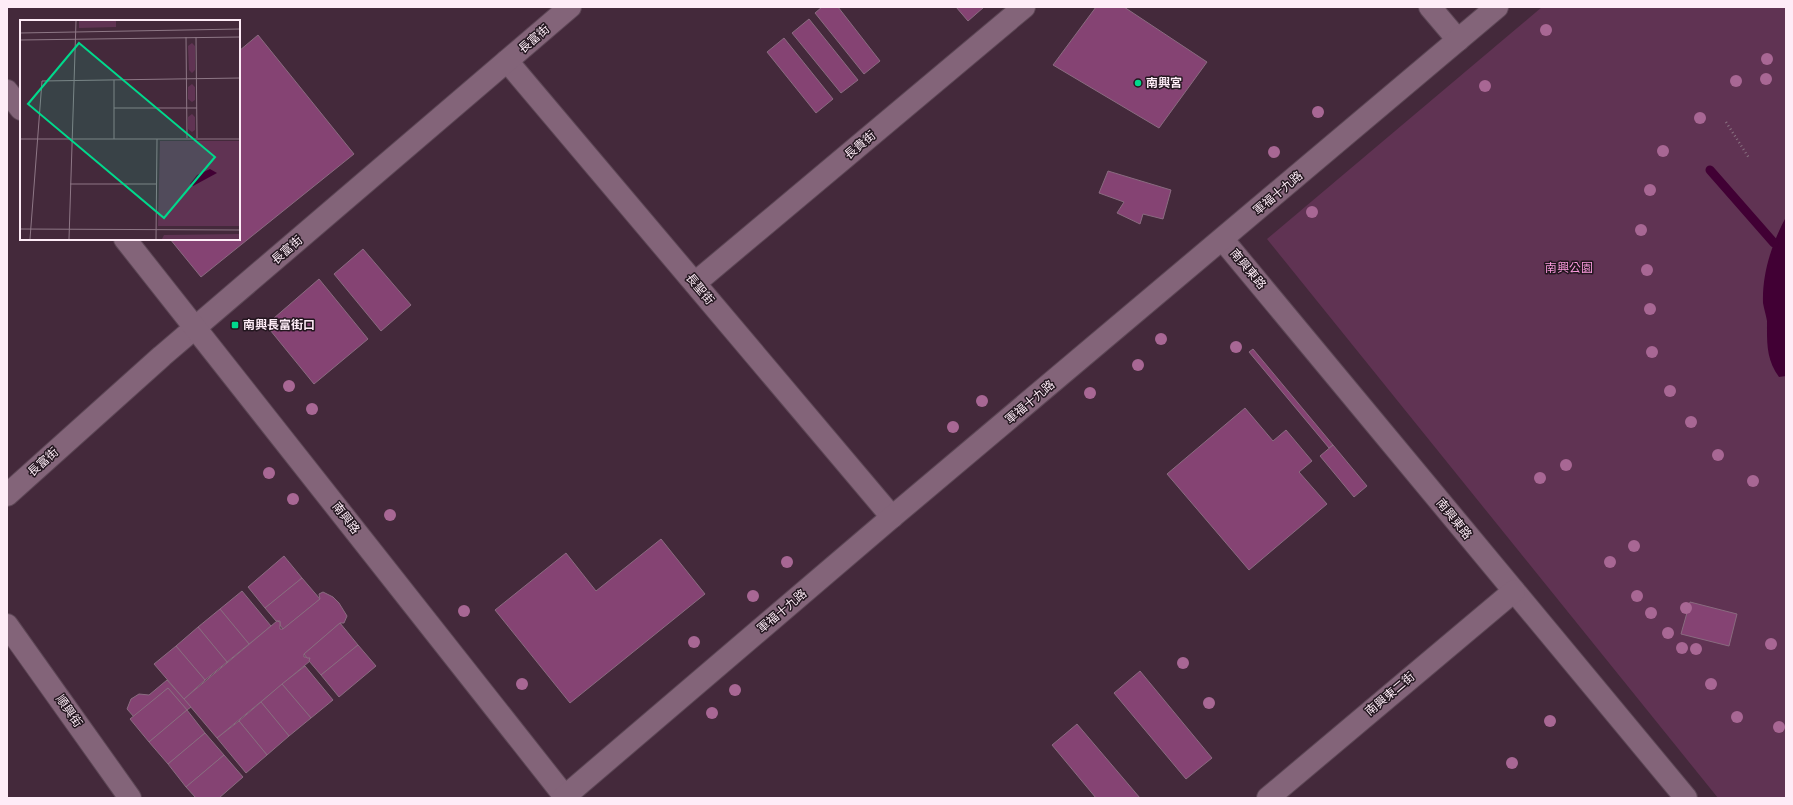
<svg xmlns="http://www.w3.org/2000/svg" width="1793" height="805" font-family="'Work Sans','Noto Sans TC',sans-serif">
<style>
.green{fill:#603353}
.water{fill:#410034}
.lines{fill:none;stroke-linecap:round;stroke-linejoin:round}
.stream{stroke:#410034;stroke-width:9}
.building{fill:#854373;stroke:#8a6b80}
.minor-casing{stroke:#5c4655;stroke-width:24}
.tertiary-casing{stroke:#5c4655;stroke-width:24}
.path{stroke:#897281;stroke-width:2.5;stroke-dasharray:1 3;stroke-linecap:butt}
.minor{stroke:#836479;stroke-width:22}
.tertiary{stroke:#836479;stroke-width:22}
.tree{fill:#a86794}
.poi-dot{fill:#00d98c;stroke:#23161f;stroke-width:1.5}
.labels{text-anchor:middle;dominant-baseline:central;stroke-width:3;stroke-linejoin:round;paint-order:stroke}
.street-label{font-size:12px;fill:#feecf7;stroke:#23161f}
.poi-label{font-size:12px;font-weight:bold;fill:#feecf7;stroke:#23161f;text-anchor:start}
.park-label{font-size:12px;fill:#fa9add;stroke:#23161f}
.inset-road{fill:none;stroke:#8e7786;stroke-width:1}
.view{fill:#00d98c;fill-opacity:0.15;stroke:#00d98c;stroke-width:2}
.inset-edge{fill:none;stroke:#feecf7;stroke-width:2}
</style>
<rect width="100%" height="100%" fill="#44293b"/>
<!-- green -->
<polygon class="green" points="1542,7 1786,7 1786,798 1718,798 1267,239"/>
<!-- water -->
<path class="water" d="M1786,217v159l-7,1c-13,-18 -12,-34 -12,-56 -1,-6 -3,-12 -4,-18 -1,-30 9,-60 23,-86z"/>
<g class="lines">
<!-- stream -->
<polyline class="stream" points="1710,170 1774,243"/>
</g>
<!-- building -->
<g class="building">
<polygon points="822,7 838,7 880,61 864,74 815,13"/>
<polygon points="956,7 984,7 968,21"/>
<polygon points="1096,7 1124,7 1207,62 1159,128 1053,65"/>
<polygon points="809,19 858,80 841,93 792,33"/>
<polygon points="258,35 354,154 201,277 170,239 239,239 239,51"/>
<polygon points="784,38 833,99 816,113 767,52"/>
<polygon points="1108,171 1171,190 1163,219 1143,214 1140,224 1117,213 1124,202 1099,193"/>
<polygon points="363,249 411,305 381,331 334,274"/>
<polygon points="319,279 368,339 314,384 266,325"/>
<polygon points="1253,349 1333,445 1329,448 1249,352"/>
<polygon points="1245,408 1273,441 1286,430 1312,461 1299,472 1327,504 1249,570 1167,474"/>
<polygon points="1333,445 1367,486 1354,497 1320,456"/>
<polygon points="661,539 705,594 570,703 495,610 566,553 596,591"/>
<polygon points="284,556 302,578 265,608 248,587"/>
<polygon points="302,578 320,599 283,629 280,625 280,621 276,621 265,608"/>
<polygon points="242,591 271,626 249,644 220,609"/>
<polygon points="323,592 333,597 339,603 347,616 344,623 340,623 304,654 304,657 309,657 310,661 217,738 184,699 277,621 280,622 280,629 283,629 320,599 319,594"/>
<polygon points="1690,602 1737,614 1729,646 1681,634"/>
<polygon points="220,609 249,644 227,662 198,627"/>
<polygon points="340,623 358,645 321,675 309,661 310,658 307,658 304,654"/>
<polygon points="198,627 227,662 205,680 176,646"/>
<polygon points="358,645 376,666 339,697 321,675"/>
<polygon points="176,646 205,680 184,699 154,664"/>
<polygon points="305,666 333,700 311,718 282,684"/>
<polygon points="1140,671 1212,758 1186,779 1114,693"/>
<polygon points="167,680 191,707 187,710 168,688 134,717 127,709 131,699 139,694 149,695"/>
<polygon points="282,684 311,718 289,736 261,702"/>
<polygon points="168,688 187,710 149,742 130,719"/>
<polygon points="261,702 289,736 267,755 239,721"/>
<polygon points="187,710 205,733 168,764 149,742"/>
<polygon points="239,721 267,755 246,773 217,738"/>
<polygon points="1077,724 1140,798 1096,798 1052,745"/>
<polygon points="205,733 224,755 186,787 168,764"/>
<polygon points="224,755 243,777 219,798 196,798 186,787"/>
</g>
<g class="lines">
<!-- minor casing -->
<g class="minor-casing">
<g id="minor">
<polyline points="1430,7 1458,40"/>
<polyline points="507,61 892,517"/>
<polyline points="1223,240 1686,798"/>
<polyline points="695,283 1024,7"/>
<polyline points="7,495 162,356 570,7"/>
<polyline points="7,625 130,798"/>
<polyline points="1268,798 1514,591"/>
</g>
</g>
<!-- tertiary casing -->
<g class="tertiary-casing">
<g id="tertiary">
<polyline points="7,91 21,109"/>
<polyline points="125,239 566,798"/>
<polyline points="563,798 892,517 1497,7"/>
</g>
</g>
<!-- path -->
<polyline class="path" points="1726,122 1749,158"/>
<!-- minor -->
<use href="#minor" class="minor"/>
<!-- tertiary -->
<use href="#tertiary" class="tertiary"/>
</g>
<!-- trees -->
<g class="tree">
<circle cx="1546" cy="30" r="6"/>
<circle cx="1767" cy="59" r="6"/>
<circle cx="1766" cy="79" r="6"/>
<circle cx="1736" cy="81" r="6"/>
<circle cx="1485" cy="86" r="6"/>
<circle cx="1318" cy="112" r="6"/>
<circle cx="1700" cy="118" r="6"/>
<circle cx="1663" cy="151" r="6"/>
<circle cx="1274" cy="152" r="6"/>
<circle cx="1650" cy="190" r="6"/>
<circle cx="1312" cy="212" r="6"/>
<circle cx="1641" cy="230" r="6"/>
<circle cx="1647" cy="270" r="6"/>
<circle cx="1650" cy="309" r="6"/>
<circle cx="1161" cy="339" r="6"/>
<circle cx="1236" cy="347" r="6"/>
<circle cx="1652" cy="352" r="6"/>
<circle cx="1138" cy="365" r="6"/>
<circle cx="289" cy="386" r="6"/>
<circle cx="1670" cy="391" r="6"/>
<circle cx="1090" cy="393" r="6"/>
<circle cx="982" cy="401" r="6"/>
<circle cx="312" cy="409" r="6"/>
<circle cx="1691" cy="422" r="6"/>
<circle cx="953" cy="427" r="6"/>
<circle cx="1718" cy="455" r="6"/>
<circle cx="1566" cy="465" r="6"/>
<circle cx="269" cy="473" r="6"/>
<circle cx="1540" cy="478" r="6"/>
<circle cx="1753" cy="481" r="6"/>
<circle cx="293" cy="499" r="6"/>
<circle cx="390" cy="515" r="6"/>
<circle cx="1634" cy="546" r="6"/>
<circle cx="787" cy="562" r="6"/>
<circle cx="1610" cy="562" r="6"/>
<circle cx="753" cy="596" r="6"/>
<circle cx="1637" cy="596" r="6"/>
<circle cx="1686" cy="608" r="6"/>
<circle cx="464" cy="611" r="6"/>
<circle cx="1651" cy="613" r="6"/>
<circle cx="1668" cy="633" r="6"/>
<circle cx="694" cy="642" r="6"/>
<circle cx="1771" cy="644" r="6"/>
<circle cx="1682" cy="648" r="6"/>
<circle cx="1696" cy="649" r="6"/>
<circle cx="1183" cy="663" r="6"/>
<circle cx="522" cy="684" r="6"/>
<circle cx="1711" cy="684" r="6"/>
<circle cx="735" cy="690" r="6"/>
<circle cx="1209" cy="703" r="6"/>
<circle cx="712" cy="713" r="6"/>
<circle cx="1737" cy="717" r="6"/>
<circle cx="1550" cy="721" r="6"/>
<circle cx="1779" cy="727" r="6"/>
<circle cx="1512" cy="763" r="6"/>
</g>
<!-- markers -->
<g class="poi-dot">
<circle cx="1138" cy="83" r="4"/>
<rect x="231" y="321" width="8" height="8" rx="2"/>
</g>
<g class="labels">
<!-- street labels -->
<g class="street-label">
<text transform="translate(534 39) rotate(-41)">長富街</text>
<text transform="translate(860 145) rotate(-40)">長貴街</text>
<text transform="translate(1278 193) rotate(-40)">軍福十九路</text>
<text transform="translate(287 250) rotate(-41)">長富街</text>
<text transform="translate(1248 269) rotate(50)">南興東路</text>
<text transform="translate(700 289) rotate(50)">長聖街</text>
<text transform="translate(1030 402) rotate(-40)">軍福十九路</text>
<text transform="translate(43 462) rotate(-42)">長富街</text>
<text transform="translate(346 518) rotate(52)">南興路</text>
<text transform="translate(1454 519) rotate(51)">南興東路</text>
<text transform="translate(782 611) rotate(-40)">軍福十九路</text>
<text transform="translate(1390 694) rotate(-40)">南興東二街</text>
<text transform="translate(69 711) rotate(55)">順興街</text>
</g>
<!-- poi labels -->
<g class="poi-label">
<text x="1146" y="83">南興宮</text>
<text x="243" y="325">南興長富街口</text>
</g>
<!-- park labels -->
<g class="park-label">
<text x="1569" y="268">南興公園</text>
</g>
</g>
<!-- overview -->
<g transform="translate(20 20)">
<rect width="220" height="220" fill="#44293b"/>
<path d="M59,1h37v6l-37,1zM172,23l3,3v24l-3,3 -3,-3 -1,-24zM172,64l3,3v13l-3,2 -4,-3v-12zM172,94l3,3v13l-3,2 -4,-3v-12zM140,121h80v85h-82zM220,214v5h-78l2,-4z" fill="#603353"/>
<path d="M190,149l7,4 -24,13 -3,-2 7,-9z" fill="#410034"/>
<path class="inset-road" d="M0,13l220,-4M166,17l1,101M176,17l1,101M0,20l220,-3M94,60v59M94,88h83M0,119h220M50,164h86M0,209l220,1M10,219l12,-158 198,-3M49,219l7,-218M136,219l1,-100"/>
<path class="view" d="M59,23l136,114 -51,61 -136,-114z"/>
<rect width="220" height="220" class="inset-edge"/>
</g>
<!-- border -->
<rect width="1793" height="805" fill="none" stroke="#feecf7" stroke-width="16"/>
</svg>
